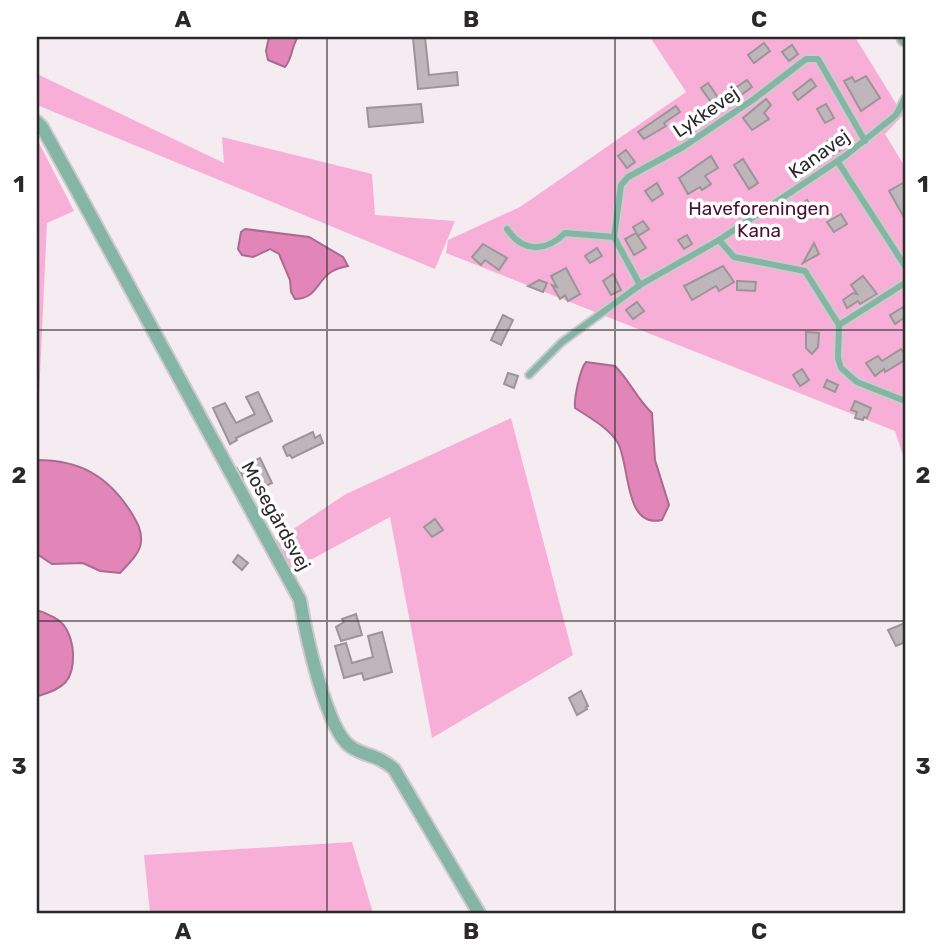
<svg xmlns="http://www.w3.org/2000/svg" width="942" height="950" font-family="Rubik,sans-serif">
<style>
.green{fill:#f8afd7}
.water{fill:#e286ba;stroke:#ab6a8f;stroke-width:2}
.building{fill:#beb6ba;stroke:#9c9598;stroke-width:2}
.lines{fill:none;stroke-linecap:round;stroke-linejoin:round}
.service-casing{stroke:#d0c9cc;stroke-width:10}
.minor-casing{stroke:#d0c9cc;stroke-width:16}
.tertiary-casing{stroke:#d0c9cc;stroke-width:18}
.service{stroke:#84b5a5;stroke-width:6}
.minor{stroke:#84b5a5;stroke-width:12}
.tertiary{stroke:#84b5a5;stroke-width:14}
.grid{fill:none;stroke:#2b282a;stroke-width:2;stroke-opacity:0.55}
.labels{text-anchor:middle;dominant-baseline:central;stroke-width:7;stroke-linejoin:round;paint-order:stroke}
.street-label{font-size:19px;fill:#2b282a;stroke:#fff}
.park-label{font-size:19px;fill:#481033;stroke:#fff}
.neatline{fill:none;stroke:#2b282a;stroke-width:2.5}
.grid-label{font-size:23px;text-anchor:middle;font-weight:bold;fill:#2b282a}
</style>
<rect width="100%" height="100%" fill="#f4ecf0"/>
<!-- green -->
<g class="green">
<polygon points="650,37 855,37 903,115 885,134 905,167 905,461 895,431 446,253 448,240 520,207 686,92"/>
<polygon points="37,74 224,163 222,137 372,174 375,215 455,221 435,269 37,105"/>
<polygon points="37,139 74,211 47,223 37,439"/>
<polygon points="511,418 573,655 432,738 390,517 292,570 275,541 346,494"/>
<polygon points="352,842 373,913 150,913 144,855"/>
</g>
<!-- water -->
<g class="water">
<path d="M269,37h29c-7,10 -5,20 -13,30l-17,-7 -2,-9z"/>
<path d="M245,229l64,8 34,20 5,9c-5,1 -13,3 -17,6 -14,9 -15,27 -36,27l-4,-7 -1,-12 -11,-26 -9,-5 -17,8 -11,-2 -4,-6 3,-17z"/>
<path d="M586,362l29,4c15,15 22,33 37,47l3,47 14,45 -7,15c-38,9 -32,-55 -44,-77 -9,-15 -28,-25 -43,-35 -1,-10 5,-39 11,-46z"/>
<path d="M37,460c43,0 71,16 94,52 6,10 11,18 10,30 -1,12 -14,23 -21,31l-20,-2 -17,-8 -31,1 -15,-10z"/>
<path d="M37,610c10,4 22,8 28,17 5,7 8,19 8,27 1,27 -10,35 -35,42z"/>
</g>
<!-- building -->
<g class="building">
<polygon points="425,37 429,75 457,72 458,85 418,89 413,38"/>
<polygon points="764,43 770,51 754,63 748,55"/>
<polygon points="792,45 798,54 789,61 782,52"/>
<polygon points="866,76 880,98 861,111 844,81 852,77 855,82"/>
<polygon points="811,79 816,86 798,100 793,93"/>
<polygon points="747,80 752,87 718,112 701,88 708,83 719,99"/>
<polygon points="766,99 771,105 764,113 769,119 752,130 743,118"/>
<polygon points="421,104 423,122 369,127 367,108"/>
<polygon points="826,104 834,118 825,123 817,109"/>
<polygon points="676,106 680,112 664,123 666,126 644,139 638,132"/>
<polygon points="833,137 842,149 830,157 825,150 828,148 824,144"/>
<polygon points="626,150 635,162 627,168 618,156"/>
<polygon points="711,156 718,168 705,176 711,184 702,190 700,187 688,194 679,178"/>
<polygon points="743,159 758,183 749,189 734,165"/>
<polygon points="905,182 905,219 889,191"/>
<polygon points="657,183 663,194 652,201 645,191"/>
<polygon points="807,200 815,213 805,217 798,206"/>
<polygon points="841,214 847,224 834,232 827,222"/>
<polygon points="643,221 649,229 638,236 633,227"/>
<polygon points="636,233 646,248 634,255 625,239"/>
<polygon points="687,235 692,244 684,249 678,240"/>
<polygon points="814,243 819,254 803,263"/>
<polygon points="483,244 507,258 499,270 485,260 481,265 472,257"/>
<polygon points="597,248 602,256 590,263 585,256"/>
<polygon points="723,266 734,282 719,291 716,286 692,300 684,286"/>
<polygon points="566,268 580,294 568,301 565,295 560,299 552,285 557,287 551,276"/>
<polygon points="613,274 621,290 611,295 603,281"/>
<polygon points="863,276 877,294 860,304 858,301 847,308 843,300 853,293 857,294 851,285"/>
<polygon points="539,280 547,283 543,292 528,286"/>
<polygon points="737,281 756,282 755,291 737,290"/>
<polygon points="637,302 644,311 633,319 626,310"/>
<polygon points="905,306 905,317 895,324 890,315"/>
<polygon points="503,315 513,320 501,345 491,340"/>
<polygon points="806,332 819,333 818,347 812,354 806,348"/>
<polygon points="901,349 905,355 905,360 885,372 884,369 875,376 866,363 878,356 882,361"/>
<polygon points="802,369 809,380 800,386 793,375"/>
<polygon points="508,373 518,376 514,388 504,384"/>
<polygon points="827,380 838,385 835,392 824,387"/>
<polygon points="258,392 272,421 236,438 237,440 230,444 213,408 225,403 236,423 255,414 246,397"/>
<polygon points="855,401 871,408 867,418 864,417 863,420 855,418 857,412 851,410"/>
<polygon points="313,432 315,438 320,435 323,443 292,458 290,455 287,456 283,447 285,445"/>
<polygon points="260,458 272,483 259,489 253,475 244,479 238,468"/>
<polygon points="435,519 443,530 432,537 424,527"/>
<polygon points="238,555 248,563 242,570 233,562"/>
<polygon points="356,614 362,635 341,641 336,627 344,622 342,619"/>
<polygon points="905,623 905,642 896,646 888,630"/>
<polygon points="382,632 392,672 364,680 362,673 344,678 335,646 346,643 352,663 373,657 368,636"/>
<polygon points="581,691 588,706 586,707 587,709 577,715 569,698"/>
</g>
<g class="lines">
<!-- service casing -->
<g class="service-casing">
<g id="service">
<polyline points="838,162 905,266"/>
<path d="M507,229c16,24 39,23 58,4l49,4"/>
<polyline points="719,240 734,257 805,271 839,325 838,358 841,368 857,382 905,401"/>
<polyline points="640,285 614,237 621,185 628,177 683,147 754,99 806,59 818,59 865,141"/>
<polyline points="839,325 905,283"/>
<polyline points="529,375 562,342 640,285 719,240 845,156 896,115 905,98"/>
</g>
</g>
<!-- minor casing -->
<g class="minor-casing">
<path id="minor" d="M37,122l5,5 32,58 226,415c5,30 26,131 51,147 15,10 26,7 43,22l85,144"/>
</g>
<!-- tertiary casing -->
<g class="tertiary-casing">
<polyline id="tertiary" points="904,37 905,39"/>
</g>
<!-- service -->
<use href="#service" class="service"/>
<!-- minor -->
<use href="#minor" class="minor"/>
<!-- tertiary -->
<use href="#tertiary" class="tertiary"/>
</g>
<!-- grid -->
<path class="grid" d="M327,37v876M615,37v876M37,330h868M37,621h868"/>
<g class="labels">
<!-- street labels -->
<g class="street-label">
<text transform="translate(706 112) rotate(-34)">Lykkevej</text>
<text transform="translate(819 154) rotate(-35)">Kanavej</text>
<text transform="translate(276 516) rotate(61)">Mosegårdsvej</text>
</g>
<!-- park labels -->
<g class="park-label">
<text x="759" y="208">Haveforeningen<tspan x="759" dy="22">Kana</tspan></text>
</g>
</g>
<!-- border -->
<rect width="942" height="950" fill="none" stroke="#ffffff" stroke-width="77"/>
<rect x="38" y="38" width="866" height="874" class="neatline"/>
<g class="grid-label">
<text x="183" y="27">A</text>
<text x="471" y="27">B</text>
<text x="759" y="27">C</text>
<text x="19" y="192">1</text>
<text x="923" y="192">1</text>
<text x="19" y="483">2</text>
<text x="923" y="483">2</text>
<text x="19" y="774">3</text>
<text x="923" y="774">3</text>
<text x="183" y="939">A</text>
<text x="471" y="939">B</text>
<text x="759" y="939">C</text>
</g>
</svg>
